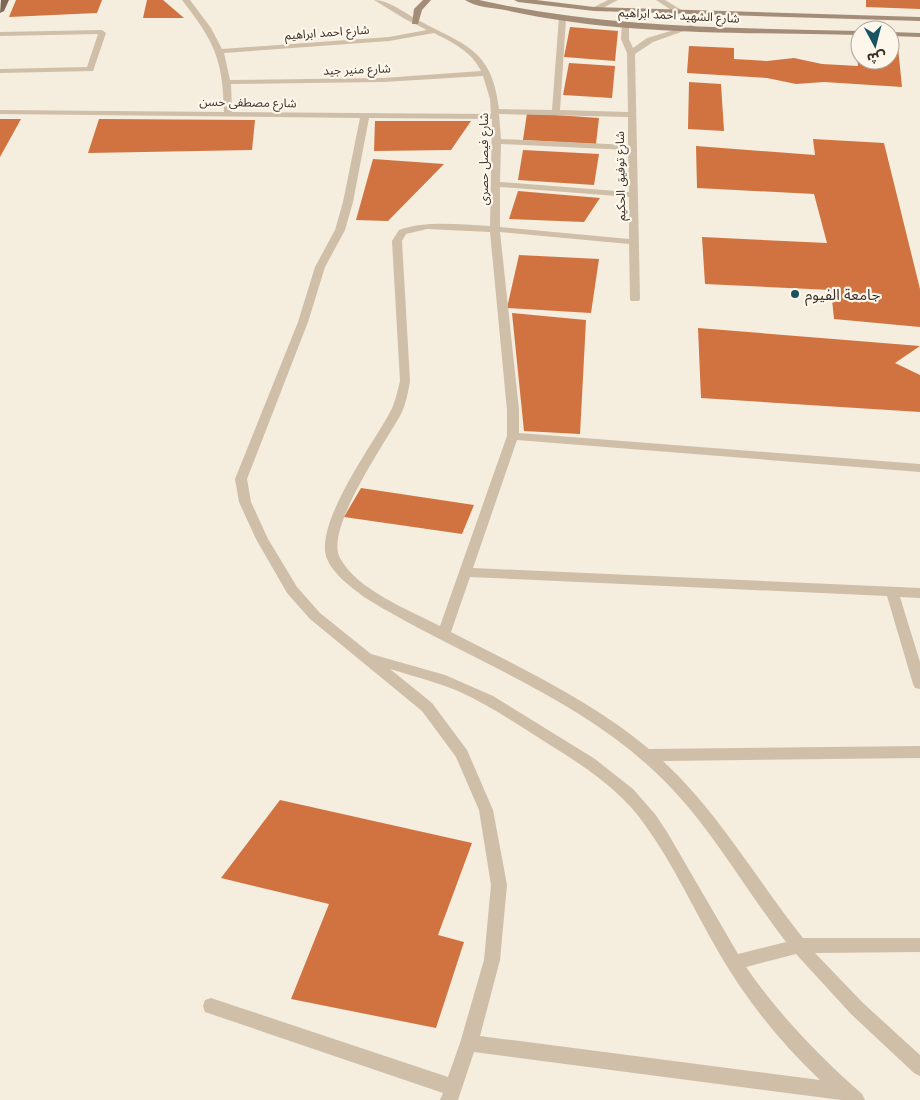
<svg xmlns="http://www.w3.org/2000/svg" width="920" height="1100" font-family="Inter,'Noto Sans Arabic',sans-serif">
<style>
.building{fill:#d07340}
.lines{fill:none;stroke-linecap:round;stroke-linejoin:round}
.service{fill:#cfbea8;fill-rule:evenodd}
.minor{fill:#cfbea8;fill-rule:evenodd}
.tertiary{fill:#cfbea8;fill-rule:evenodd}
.secondary{fill:#a38d79;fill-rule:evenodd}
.primary{fill:#7e6959;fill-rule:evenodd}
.poi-dot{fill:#1a5461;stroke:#fcf6eb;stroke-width:2}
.labels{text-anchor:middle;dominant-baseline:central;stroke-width:4.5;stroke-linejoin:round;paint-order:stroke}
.far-street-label{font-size:12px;fill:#3b3129;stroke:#fcf6eb}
.poi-label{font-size:15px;fill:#3b3129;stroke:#fcf6eb;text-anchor:start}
</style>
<rect width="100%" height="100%" fill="#f5edde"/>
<!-- building -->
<g class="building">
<polygon points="16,0 102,0 97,13 9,17"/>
<polygon points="147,0 163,0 184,18 143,18"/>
<polygon points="866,0 920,0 920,9 866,7"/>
<polygon points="570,27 618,31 615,61 564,57"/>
<polygon points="856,45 860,45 860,60 890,60 890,47 898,47 902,87 824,82 796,84 767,78 687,73 689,46 734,48 734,59 767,61 794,58 822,64 858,66"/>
<polygon points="569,63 615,66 612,98 563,95"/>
<polygon points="689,82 721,84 724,131 688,129"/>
<polygon points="527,113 599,118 596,144 523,140"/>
<polygon points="0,119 21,119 0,157"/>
<polygon points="99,119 255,120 252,150 88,153"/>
<polygon points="375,121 471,121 451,150 374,151"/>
<polygon points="813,139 884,143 920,289 920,327 834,319 831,290 705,284 702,237 827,243 814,194 697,188 696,146 815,155"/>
<polygon points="523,150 599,154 594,185 518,180"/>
<polygon points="373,159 444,164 388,221 356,220"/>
<polygon points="518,191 600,198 584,222 509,219"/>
<polygon points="519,255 599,259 591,313 507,308"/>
<polygon points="512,313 586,320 580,434 524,431"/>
<polygon points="698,328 920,346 895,363 920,375 920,412 701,398"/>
<polygon points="361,488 474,505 462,534 344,517"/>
<polygon points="280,800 472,843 438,935 464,942 436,1028 291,999 329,904 221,878"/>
</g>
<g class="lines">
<!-- service -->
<polygon class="service" points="102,30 106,33 93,71 0,73 0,69 87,67 98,34 0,36 0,32"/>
<!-- minor -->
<path class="minor" d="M182,0h8l21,28 11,21 167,-12 38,-7 -22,-11 -31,-19c15,0 29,12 42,19 47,26 76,28 83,90l53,1 7,-93 7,2 -6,91 68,2 -1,-59 -6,-14 1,-17 7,2v15l4,9 14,-10 44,-13 4,2 -42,15 -18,12 5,245 -1,2h-8l-1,-2 -1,-55 -129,-12 19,178v23l401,31v8l-403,-32 -44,128 447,20v10l-20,-1 20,65v27l-5,-1 -2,-4 -26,-88 -417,-19 -19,55c68,35 139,68 198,117l271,-3v12l-257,3c56,52 93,118 140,177h117v14l-105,1 48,50 57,52v21l-6,-3 -63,-59 -55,-60 -50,13c33,48 73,89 116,127l3,6h-24l-367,-48 -16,48h-18l3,-7 -238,-81 -2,-6 2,-6 6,-2 237,79 12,-34 24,-83 7,-75 -12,-75 -23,-53 -34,-46 -112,-92 -23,-26 -31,-54 -17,-37 -4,-23 63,-157 17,-55 20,-37 8,-28 17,-84 -360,-4v-4l224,2c-1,-53 -10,-71 -42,-112zM434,33c18,9 38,19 47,38l-98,7 -153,2 -6,-27 165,-12zM483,76l7,23 1,15 -259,-2 -1,-28 152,-2zM499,114l129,3v28l-127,-6zM369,118l123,1 -2,107c-31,-1 -62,-6 -91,4l-7,11 8,140c-3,11 -5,23 -11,33 -16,30 -76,111 -62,145 6,15 24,28 37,38 95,59 205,95 288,172 55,50 89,115 134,173l-48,12 -71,-122 -12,-18 -22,-25 -38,-30 -102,-63 -48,-21 -74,-21 -51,-41 -23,-26 -29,-48 -17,-37 -4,-23 61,-157 17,-55 20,-37 8,-28zM501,144l127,6 1,42 -129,-10zM500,187l129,10v42l-129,-12zM427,229l63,3 17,178v26l-67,190c-31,-16 -83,-36 -100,-68 -16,-29 46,-116 61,-144 5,-10 7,-22 9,-33l-8,-140 4,-7zM390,669c23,7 46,13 68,22 33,15 62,35 92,54 35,22 71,45 95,80 29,40 49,85 74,128 27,47 62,90 101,127l-340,-44 20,-76 7,-75 -14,-75 -26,-60 -35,-47z"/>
<!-- tertiary -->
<g class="tertiary">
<polygon points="608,0 618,0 597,11 590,9"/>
<polygon points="656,0 665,0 683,11 676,13"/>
</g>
<!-- secondary -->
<g class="secondary">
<polygon points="423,0 431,0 422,10 418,24 412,24 414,9"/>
<path d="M465,0h14c125,28 253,28 381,31v4c-118,-3 -239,1 -355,-25 -12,-2 -30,-3 -40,-10z"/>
<polygon points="514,0 536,0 594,7 920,17 920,21 594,11 518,2"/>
<polygon points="890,32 920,33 920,37 890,36"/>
</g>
<!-- primary -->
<polygon class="primary" points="1,0 9,0 4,11 0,13"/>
</g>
<!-- markers -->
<circle class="poi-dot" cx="795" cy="294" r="5"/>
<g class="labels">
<!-- far-street labels -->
<g class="far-street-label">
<text transform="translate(679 15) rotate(3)">شارع الشهيد احمد ابراهيم</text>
<text transform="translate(327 32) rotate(-4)">شارع احمد ابراهيم</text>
<text transform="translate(357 69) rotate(-2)">شارع منير جيد</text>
<text transform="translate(248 102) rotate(1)">شارع مصطفى حسن</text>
<text transform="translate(483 159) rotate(-90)">شارع فيصل حصرى</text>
<text transform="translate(620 176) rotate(-91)">شارع توفيق الحكيم</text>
</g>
<!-- poi labels -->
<g class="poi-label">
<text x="805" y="294">جامعة الفيوم</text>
</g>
</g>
<!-- north arrow -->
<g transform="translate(875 45) rotate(173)"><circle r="24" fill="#fcf6eb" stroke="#afa79d"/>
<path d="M0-4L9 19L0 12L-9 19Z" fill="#1a5461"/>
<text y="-8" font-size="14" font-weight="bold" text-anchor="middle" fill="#3b3129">ش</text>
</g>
</svg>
